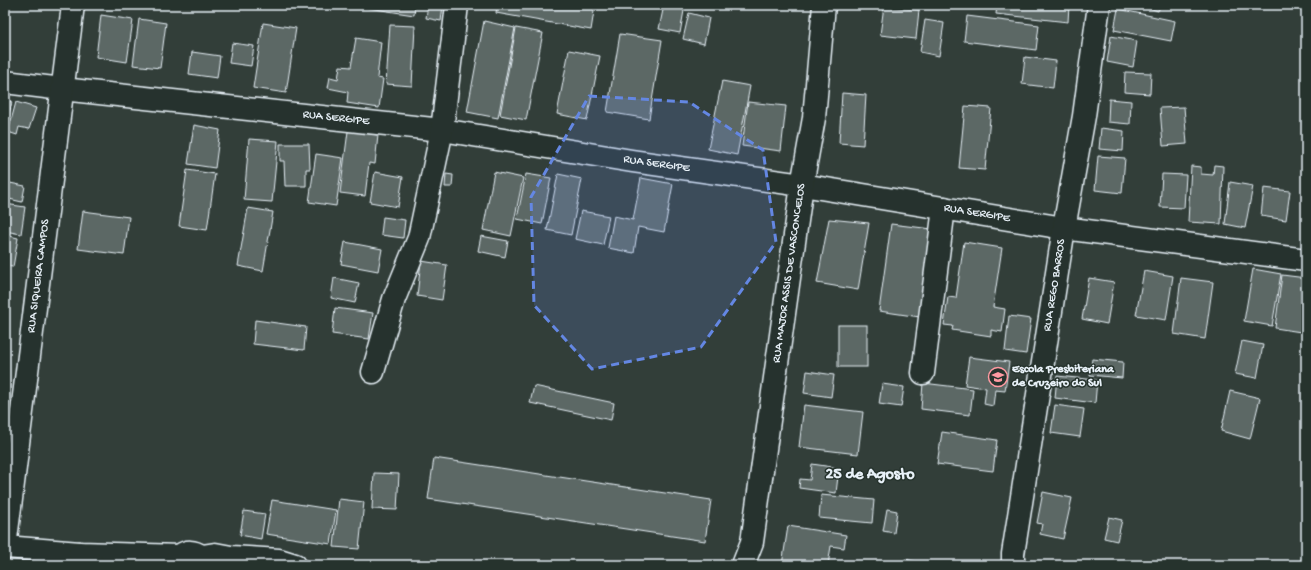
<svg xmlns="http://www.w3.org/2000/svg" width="1311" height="570" font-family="'Gochi Hand',sans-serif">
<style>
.building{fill:#5c6865;stroke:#e8f1f8}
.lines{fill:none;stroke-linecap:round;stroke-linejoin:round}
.minor-casing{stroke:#e8f1f8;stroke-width:25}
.tertiary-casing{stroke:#e8f1f8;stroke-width:25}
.secondary-casing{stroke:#e8f1f8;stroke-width:25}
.minor{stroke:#26332d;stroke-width:22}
.tertiary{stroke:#26332d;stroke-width:22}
.secondary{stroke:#26332d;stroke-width:22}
.marked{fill:#6487e3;fill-opacity:0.2;stroke:#6487e3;stroke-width:3;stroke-dasharray:8 5;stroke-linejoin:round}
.labels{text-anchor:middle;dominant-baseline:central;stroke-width:3;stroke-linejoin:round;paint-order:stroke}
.street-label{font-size:12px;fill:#e8f1f8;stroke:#26332d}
.poi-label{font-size:12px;font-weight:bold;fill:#e8f1f8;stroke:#26332d;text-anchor:start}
.district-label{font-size:16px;font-weight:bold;fill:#e8f1f8;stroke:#26332d}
</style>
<rect width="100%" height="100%" fill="#323e39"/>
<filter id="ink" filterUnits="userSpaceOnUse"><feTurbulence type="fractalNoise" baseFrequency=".025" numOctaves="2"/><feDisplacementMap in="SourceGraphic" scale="8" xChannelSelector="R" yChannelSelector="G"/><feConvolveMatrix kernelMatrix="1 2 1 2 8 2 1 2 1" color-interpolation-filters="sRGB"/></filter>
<g filter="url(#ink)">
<!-- building -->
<g class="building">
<polygon points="368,5 415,5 414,15 368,8"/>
<polygon points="428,5 443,5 441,21 426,18"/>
<polygon points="497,5 595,5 591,30 496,13"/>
<polygon points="664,5 685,5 680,33 659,29"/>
<polygon points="997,5 1069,5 1068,22 996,14"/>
<polygon points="1139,5 1161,5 1158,11"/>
<polygon points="884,6 919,10 916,39 880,35"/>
<polygon points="1118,9 1175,21 1171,41 1114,30"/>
<polygon points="689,13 709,18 704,44 683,39"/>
<polygon points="101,15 133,20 127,62 96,57"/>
<polygon points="967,16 1039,25 1036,50 964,41"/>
<polygon points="139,19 166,23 160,68 133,65"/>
<polygon points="925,20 944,23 939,56 920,52"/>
<polygon points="484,21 515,28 498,118 467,112"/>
<polygon points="263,23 296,28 286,93 253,88"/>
<polygon points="390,25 415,26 412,86 386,84"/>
<polygon points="516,28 543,33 526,120 500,115"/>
<polygon points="620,34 662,40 649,119 607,112"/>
<polygon points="1111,36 1137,41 1133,67 1107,62"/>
<polygon points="356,38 381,42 377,78 383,79 379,108 347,103 348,92 328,88 330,77 338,79 340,66 351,67"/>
<polygon points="232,43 254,46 251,66 229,63"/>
<polygon points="569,50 600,56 587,120 557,114"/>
<polygon points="192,52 220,56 217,78 189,74"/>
<polygon points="1025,57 1056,61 1053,88 1022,84"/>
<polygon points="1125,72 1151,73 1150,94 1124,92"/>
<polygon points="722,81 750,86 737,155 708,149"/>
<polygon points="842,93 866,95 863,145 839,143"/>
<polygon points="1109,99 1131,101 1130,124 1108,122"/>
<polygon points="5,100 12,102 5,131"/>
<polygon points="16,102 36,108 29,129 19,127 17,135 8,132"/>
<polygon points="748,102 786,106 781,151 742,146"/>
<polygon points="965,106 991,108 985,170 959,168"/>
<polygon points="1184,107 1187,144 1163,146 1160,108"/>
<polygon points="194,125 220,130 215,168 188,164"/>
<polygon points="1101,128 1124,131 1123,151 1099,149"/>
<polygon points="348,131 378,135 375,164 369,163 365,196 340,193"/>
<polygon points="249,139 278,141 272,202 244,200"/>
<polygon points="280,144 309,144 310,169 306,169 306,186 285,186 284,161 280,161"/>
<polygon points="316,154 343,158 336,206 309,202"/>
<polygon points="1098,156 1125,158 1122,193 1095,190"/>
<polygon points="1214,165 1223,166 1221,224 1188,222 1191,166 1201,167 1201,174 1213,175"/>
<polygon points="187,170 215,174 207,230 179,226"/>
<polygon points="375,172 403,177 398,207 370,202"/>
<polygon points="494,172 523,178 511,236 483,230"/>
<polygon points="446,174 453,175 452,187 445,187"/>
<polygon points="526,174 551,178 542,224 517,219"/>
<polygon points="558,174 582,179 571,235 547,230"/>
<polygon points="1162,174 1186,175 1184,208 1160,207"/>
<polygon points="641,178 673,184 664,232 638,227 634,253 608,248 614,216 633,220"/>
<polygon points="5,182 25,186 22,202 5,198"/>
<polygon points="1230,182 1253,186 1245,228 1225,224"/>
<polygon points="1264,188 1290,191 1286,220 1261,216"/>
<polygon points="5,204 25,207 21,234 5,231"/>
<polygon points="248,208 273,212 263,271 238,266"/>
<polygon points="83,211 129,217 124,255 78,249"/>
<polygon points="581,211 609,216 603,245 575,239"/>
<polygon points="383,217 405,220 403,238 381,235"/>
<polygon points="829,219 869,223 858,290 817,283"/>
<polygon points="891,224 932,229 920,317 879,311"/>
<polygon points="5,235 18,238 13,267 5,266"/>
<polygon points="481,236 508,241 505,257 478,251"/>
<polygon points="345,242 382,249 378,271 341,264"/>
<polygon points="964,242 1002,248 993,307 1005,309 1002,332 991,330 991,336 952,330 953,326 944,325 948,297 956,298"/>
<polygon points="421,261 447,265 442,300 417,296"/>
<polygon points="1253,269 1281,274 1272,326 1244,321"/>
<polygon points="1144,271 1173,276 1166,320 1136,315"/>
<polygon points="1282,275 1306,278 1306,295 1301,332 1275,328"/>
<polygon points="334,278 359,283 355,303 331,298"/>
<polygon points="1089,278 1114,282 1107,324 1082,319"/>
<polygon points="1181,278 1213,282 1205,339 1174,334"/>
<polygon points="335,308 373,313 369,339 332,334"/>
<polygon points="1009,316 1031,319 1026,354 1005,351"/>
<polygon points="255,320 306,327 304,350 253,344"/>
<rect x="838" y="325" width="29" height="42"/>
<polygon points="1242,341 1263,345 1257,378 1235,374"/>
<polygon points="969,357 1009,362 1005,391 995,390 993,406 984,404 986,388 965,385"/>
<polygon points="1092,359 1123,362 1122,378 1090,375"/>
<polygon points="807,371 834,375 831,397 804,393"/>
<polygon points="1057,376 1097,380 1095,403 1055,398"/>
<polygon points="923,383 973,389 970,415 921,409"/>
<polygon points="882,384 904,387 901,407 879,404"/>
<polygon points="534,386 614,403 611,420 530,403"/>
<polygon points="1230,391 1260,398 1250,439 1221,431"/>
<polygon points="804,405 863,412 858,454 799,447"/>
<polygon points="1055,405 1084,409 1080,437 1051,433"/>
<polygon points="942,432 997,440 993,471 937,464"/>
<polygon points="434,458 711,500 705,541 428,499"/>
<polygon points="812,464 839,468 836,493 799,488 800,479 810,480"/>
<polygon points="374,473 399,474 397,510 372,509"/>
<polygon points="1043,492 1072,498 1063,539 1040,534 1042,524 1037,523"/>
<polygon points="821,495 874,500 872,523 819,518"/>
<polygon points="339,499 364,502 359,549 334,547"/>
<polygon points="272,500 336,510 331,544 266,534"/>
<polygon points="887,509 897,511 894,533 883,531"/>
<polygon points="244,511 265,514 261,539 240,535"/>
<polygon points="1109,517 1122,520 1117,541 1104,538"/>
<polygon points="788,526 846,535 844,548 831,546 828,565 782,565"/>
<polygon points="905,559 930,565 904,565"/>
</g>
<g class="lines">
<!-- minor casing -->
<g class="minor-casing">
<g id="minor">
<path id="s1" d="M5,82l57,7 380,41 190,31 170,24 262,43 242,32"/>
<polyline points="373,372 394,299 419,238 442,130 457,5"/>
<polyline points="923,373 944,208"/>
<path id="s2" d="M743,565l9,-23 50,-357 12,-67 10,-113"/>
<path id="s3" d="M1013,565v-11l51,-326 20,-112 15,-111"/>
</g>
</g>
<!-- tertiary casing -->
<g class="tertiary-casing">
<g id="tertiary">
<path id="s4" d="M5,547l68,-542"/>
<polyline points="5,547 80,553 180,556"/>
</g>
</g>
<!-- secondary casing -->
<g class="secondary-casing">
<g id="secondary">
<polyline points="80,553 94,565"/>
<polyline points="202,556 215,554 231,557 279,560 295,565"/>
<path d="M174,565c6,-18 27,-17 32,0"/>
</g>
</g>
<!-- minor -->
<use href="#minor" class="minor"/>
<!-- tertiary -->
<use href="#tertiary" class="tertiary"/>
<!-- secondary -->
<use href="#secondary" class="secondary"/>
</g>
</g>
<!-- marked area -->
<path class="marked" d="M589,96l100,6 74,48 13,92 -75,105 -109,22 -58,-64 -3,-108z"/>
<!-- icons -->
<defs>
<g id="school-ring" transform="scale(1)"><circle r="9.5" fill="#26332d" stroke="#ff9aa2" stroke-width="1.5"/><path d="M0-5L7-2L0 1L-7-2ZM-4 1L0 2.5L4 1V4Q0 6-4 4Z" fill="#ff9aa2"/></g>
</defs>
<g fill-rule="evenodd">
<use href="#school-ring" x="998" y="377"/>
</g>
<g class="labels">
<!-- street labels -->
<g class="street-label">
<text stroke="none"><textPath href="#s1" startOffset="333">RUA SERGIPE</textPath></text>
<text stroke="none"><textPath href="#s1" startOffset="657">RUA SERGIPE</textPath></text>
<text stroke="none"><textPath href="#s1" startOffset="981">RUA SERGIPE</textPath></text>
<text stroke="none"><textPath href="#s2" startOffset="296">RUA MAJOR ASSIS DE VASCONCELOS</textPath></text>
<text stroke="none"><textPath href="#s4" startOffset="273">RUA SIQUEIRA CAMPOS</textPath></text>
<text stroke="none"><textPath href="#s3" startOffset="283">RUA REGO BARROS</textPath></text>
</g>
<!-- poi labels -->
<g class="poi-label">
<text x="1012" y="370">Escola Presbiteriana<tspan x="1012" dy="14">de Cruzeiro do Sul</tspan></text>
</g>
<!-- district labels -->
<g class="district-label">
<text x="870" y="475">25 de Agosto</text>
</g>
</g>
<!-- margin -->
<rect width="1311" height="570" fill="none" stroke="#26332d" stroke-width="20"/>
<rect x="10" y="10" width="1291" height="550" fill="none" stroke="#e8f1f8" stroke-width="1.5" filter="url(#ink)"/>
</svg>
